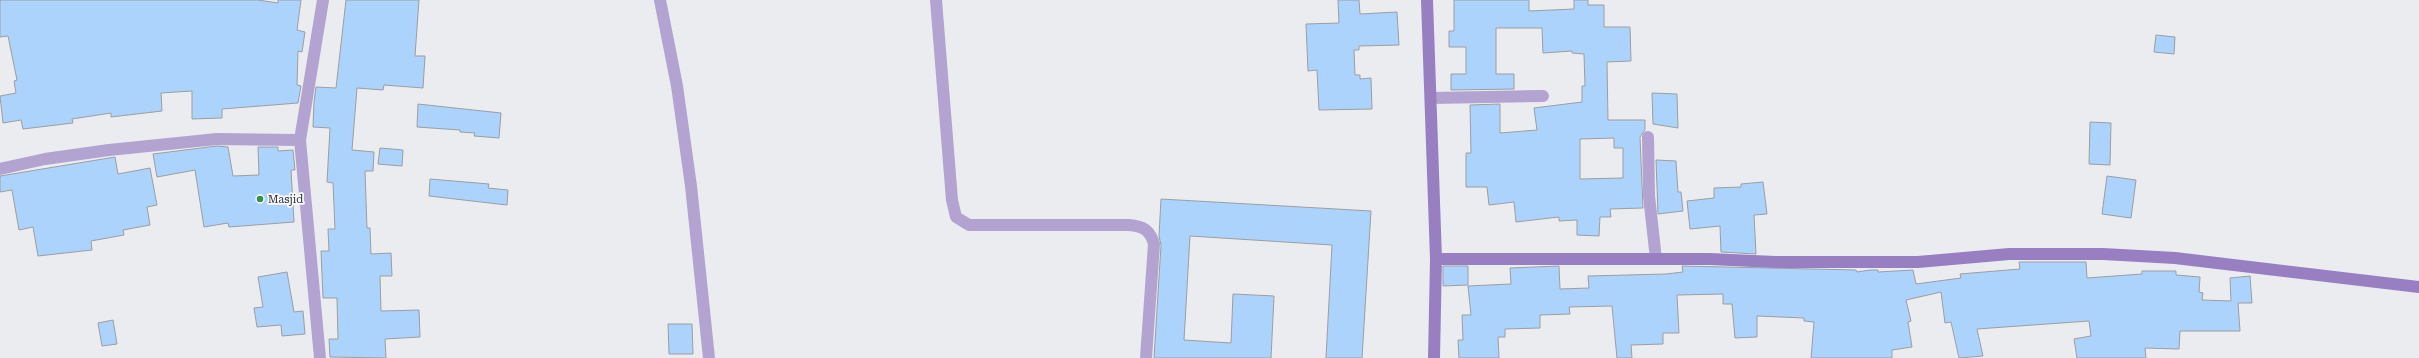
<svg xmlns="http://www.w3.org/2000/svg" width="2419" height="358" font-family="'Roboto Serif',serif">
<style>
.building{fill:#acd3fb;stroke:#9c9ea1;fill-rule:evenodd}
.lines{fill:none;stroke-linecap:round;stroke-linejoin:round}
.street{stroke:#b3a3d0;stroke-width:12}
.secondary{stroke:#987fc1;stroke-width:12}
.poi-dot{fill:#329346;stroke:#f8f9fd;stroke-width:1.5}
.labels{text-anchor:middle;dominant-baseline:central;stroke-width:3.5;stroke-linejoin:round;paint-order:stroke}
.poi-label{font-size:11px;fill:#313133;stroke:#f8f9fd;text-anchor:start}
</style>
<rect width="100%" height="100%" fill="#ebecf0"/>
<!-- building -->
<g class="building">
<polygon points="0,0 258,0 278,3 278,0 301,0 297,30 305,32 302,52 298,51 297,85 301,86 298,103 222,109 222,118 192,119 192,91 161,93 162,111 111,117 111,113 72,119 73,123 23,129 21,120 3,123 0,96 16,93 14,81 17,80 8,36 0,37"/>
<polygon points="346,0 419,0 415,56 425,56 423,88 384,85 383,90 357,88 352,150 374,152 373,171 365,171 367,228 370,228 371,254 391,253 392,276 380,276 381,311 419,310 420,337 385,339 386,358 330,357 329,339 338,339 337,298 323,298 321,251 329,251 328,229 335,229 333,183 327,182 330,128 313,127 314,102 316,87 336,88"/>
<polygon points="1338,0 1359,0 1360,14 1397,12 1399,45 1359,46 1359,50 1354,50 1355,75 1360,75 1360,79 1371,78 1372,109 1319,110 1317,70 1308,71 1306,24 1339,23"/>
<path d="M1454,0h75v11l45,-2v-9h14v5h16v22h26l1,34 -24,1 1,58h37v10l-5,7 3,71 -33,1 1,8h-11l-1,19 -22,-1v-15l-18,1v-4l-43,5 -2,-20 -25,3 -2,-18h-21v-34h5l-1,-48 30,-1v29l37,-3 -3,-22 48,-6v-16h3l-1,-32 -12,-1v-2l-29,2 -1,-25h-46v46h18v15l-63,1v-16h15v-27h-17v-16h5zM1614,138v10h9v30l-43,1v-40z"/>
<polygon points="2156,35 2175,37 2174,54 2154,52"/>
<polygon points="1652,93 1677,94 1678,128 1653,124"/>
<polygon points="418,104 501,113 499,138 474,136 475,133 460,132 460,130 417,127"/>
<polygon points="2090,122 2111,123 2110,165 2089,164"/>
<polygon points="217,146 228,147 233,176 259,175 258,147 278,147 278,151 293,150 295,170 291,170 294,222 229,227 228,223 204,227 195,170 157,177 153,154"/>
<polygon points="380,148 403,150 402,166 378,164"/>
<polygon points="115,157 118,174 150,168 157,205 147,207 150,225 123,230 124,235 91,241 92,250 38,256 33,227 19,230 12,190 0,192 0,176"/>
<polygon points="1656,160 1676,161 1678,192 1681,192 1683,211 1658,214"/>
<polygon points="2107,176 2136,180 2131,218 2102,214"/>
<polygon points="430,179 489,184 488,188 508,190 507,205 429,196"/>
<polygon points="1763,182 1767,214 1754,215 1756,254 1721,252 1720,226 1690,229 1687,201 1714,198 1714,188 1741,187 1741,184"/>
<polygon points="1161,199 1371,211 1362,358 1326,358 1332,245 1190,236 1184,340 1231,343 1233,294 1274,296 1271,358 1154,358 1161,245 1159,236"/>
<polygon points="2019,262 2086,262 2087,278 2142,274 2142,271 2176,271 2176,275 2200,277 2199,292 2203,293 2202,300 2231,301 2230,278 2250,276 2252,303 2238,303 2240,331 2180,331 2179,349 2145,348 2146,358 2077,358 2074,339 2091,336 2089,321 1977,329 1983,356 1959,358 1951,322 1945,323 1941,292 1906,300 1911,321 1908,322 1912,347 1892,350 1892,358 1811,358 1814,322 1804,321 1804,318 1757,316 1757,337 1735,338 1732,304 1723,304 1723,294 1677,295 1679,333 1663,333 1663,344 1631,345 1632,358 1617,358 1612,306 1569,307 1570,314 1540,315 1540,328 1505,329 1505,337 1498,337 1499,358 1459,358 1458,340 1463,340 1462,315 1471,315 1468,286 1511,284 1510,268 1559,266 1560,289 1589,288 1588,276 1666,274 1683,272 1682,266 1856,270 1857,272 1870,270 1878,270 1878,272 1913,270 1916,284 1961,278 1960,274 2020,269"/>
<polygon points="1443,266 1468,266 1468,285 1443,286"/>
<polygon points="287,272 294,312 303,311 305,334 282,336 281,325 257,327 254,308 263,307 258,277"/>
<polygon points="113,320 117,344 102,346 98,323"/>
<polygon points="668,324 692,324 693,354 669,354"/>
</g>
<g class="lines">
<!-- street -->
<g class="street">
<polyline points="660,0 677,86 691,186 709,358"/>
<path d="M936,0l16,200 4,17 13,8h160c14,1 21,5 25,19l-8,114"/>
<polyline points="1432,98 1543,96"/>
<polyline points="1648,137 1649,196 1656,259"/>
<polyline points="0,169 45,159 109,150 217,139 300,140"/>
<polyline points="320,358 300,140 323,0"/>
</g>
<!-- secondary -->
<g class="secondary">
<polyline points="1427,0 1436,259 1434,358"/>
<polyline points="1436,259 1710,259 1775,262 1918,262 2009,254 2103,254 2175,258 2419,287"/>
</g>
</g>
<!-- markers -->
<circle class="poi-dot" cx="260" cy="199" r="4"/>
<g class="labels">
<!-- poi labels -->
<g class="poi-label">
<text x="268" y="199">Masjid</text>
</g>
</g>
</svg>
